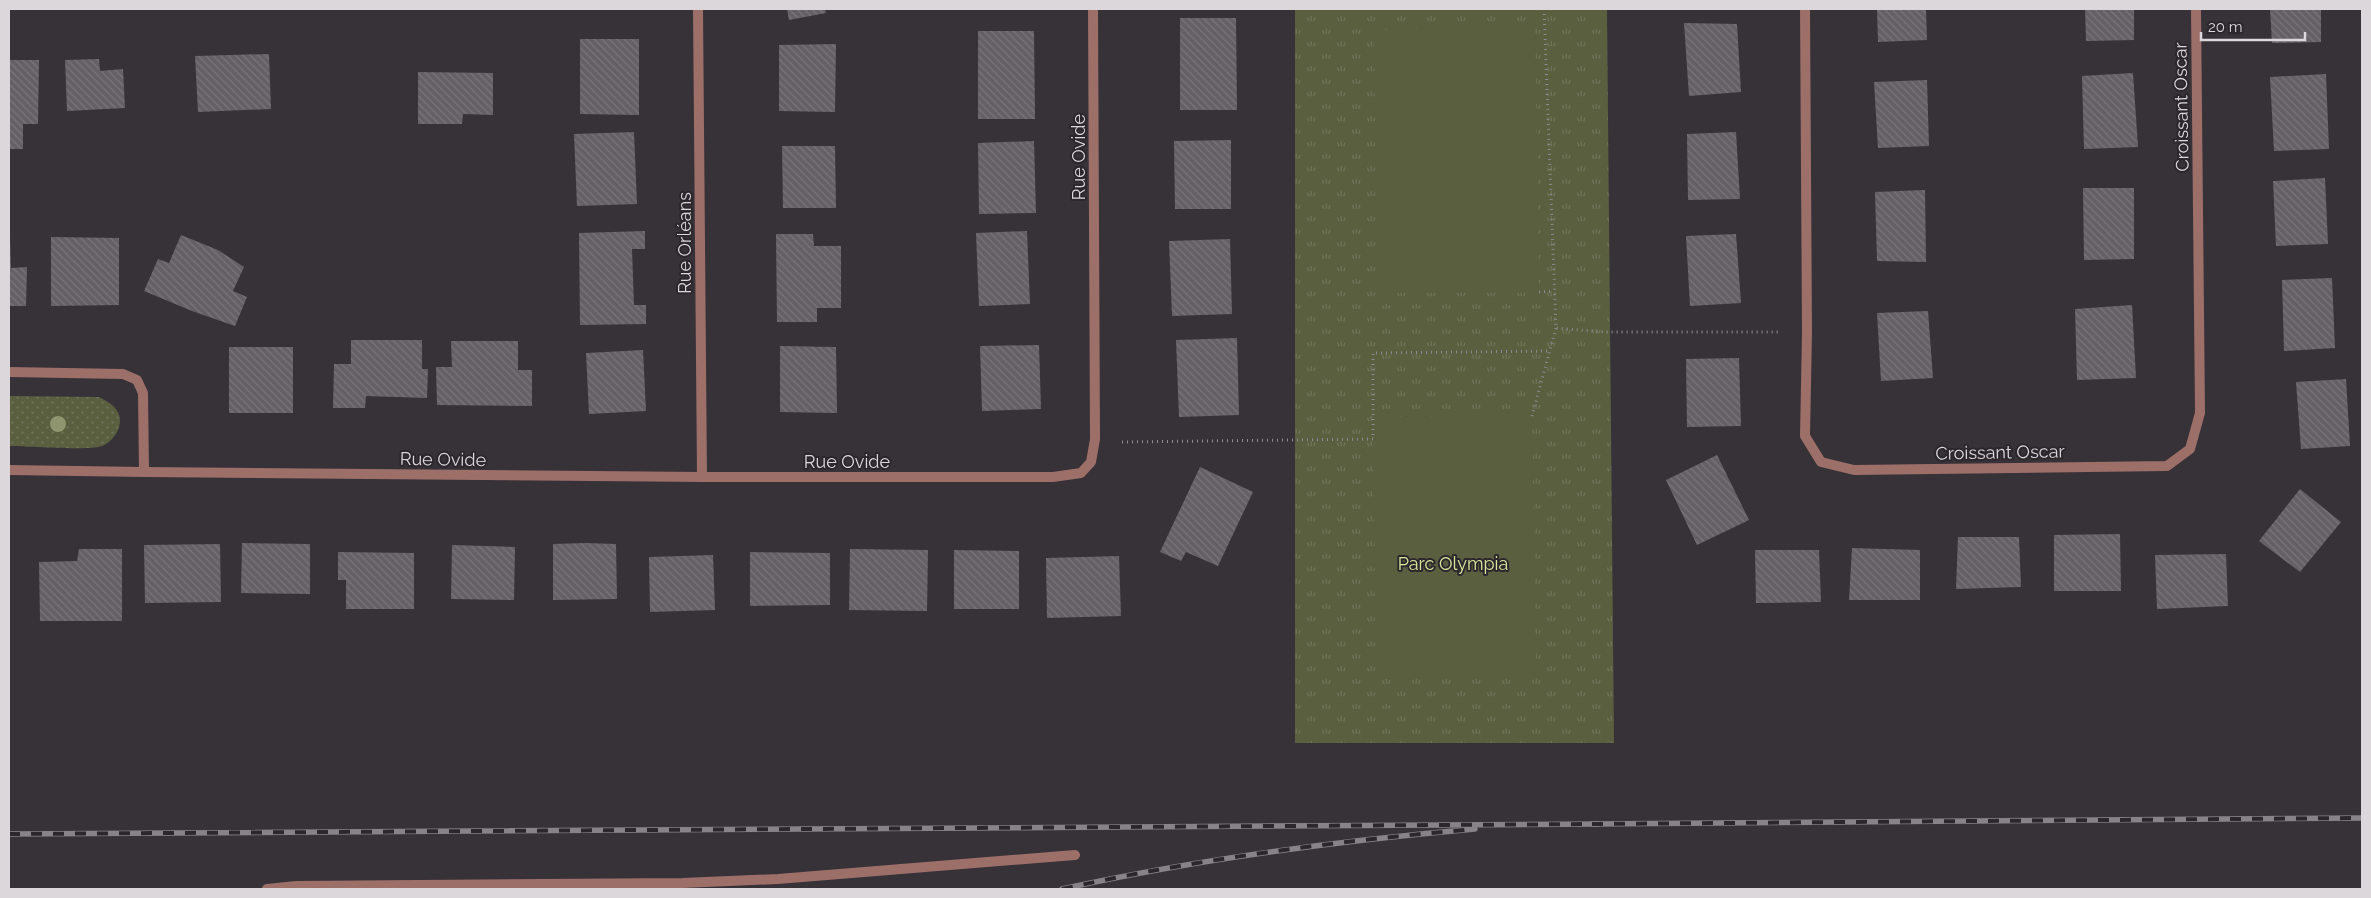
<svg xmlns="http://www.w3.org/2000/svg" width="2371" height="898" font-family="Raleway,sans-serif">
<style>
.grass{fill:url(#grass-dots)}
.park{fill:url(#park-tufts)}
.pitch{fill:#595f3f}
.building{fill:url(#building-back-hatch)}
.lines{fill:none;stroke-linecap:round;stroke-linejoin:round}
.path{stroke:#8e8a8f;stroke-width:3;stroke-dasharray:1 4;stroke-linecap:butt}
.service{stroke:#9c6f69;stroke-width:10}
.minor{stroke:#9c6f69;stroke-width:10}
.rail-casing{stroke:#888389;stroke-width:5.5}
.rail{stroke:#2c272d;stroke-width:4;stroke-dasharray:11;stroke-linecap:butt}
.tree{fill:#8f956e}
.labels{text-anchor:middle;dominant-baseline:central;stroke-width:4;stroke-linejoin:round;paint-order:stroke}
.street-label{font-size:18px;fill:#dbd7db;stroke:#2c272d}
.park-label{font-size:18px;fill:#d7e69a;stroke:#2c272d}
</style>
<defs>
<pattern id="grass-dots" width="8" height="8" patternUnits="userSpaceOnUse" patternTransform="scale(1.25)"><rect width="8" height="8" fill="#595f3f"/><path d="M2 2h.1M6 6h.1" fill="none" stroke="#70755a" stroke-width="1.8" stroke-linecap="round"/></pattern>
<pattern id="park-tufts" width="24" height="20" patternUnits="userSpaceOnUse" patternTransform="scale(1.25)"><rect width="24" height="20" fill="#595f3f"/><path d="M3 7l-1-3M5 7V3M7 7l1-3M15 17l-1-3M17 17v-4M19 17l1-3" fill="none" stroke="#70755a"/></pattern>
<pattern id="building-back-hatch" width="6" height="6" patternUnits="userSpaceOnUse" patternTransform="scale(1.25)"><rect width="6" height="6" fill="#655f66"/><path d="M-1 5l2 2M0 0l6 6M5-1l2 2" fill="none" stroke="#7a757b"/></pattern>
</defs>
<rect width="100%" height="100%" fill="#373138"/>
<!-- grass -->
<path class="grass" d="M9,396l90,1c10,5 22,12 21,25 -1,10 -8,20 -18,24 -13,5 -75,0 -93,0z"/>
<!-- park -->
<polygon class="park" points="1295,9 1607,9 1614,743 1295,743"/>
<!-- pitch -->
<g class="pitch">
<polygon points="1535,28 1539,292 1377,293 1374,30"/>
<polygon points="1532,416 1536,678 1376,679 1373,417"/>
</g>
<!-- building -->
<g class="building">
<polygon points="787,9 825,9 826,13 789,20"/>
<polygon points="1877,9 1926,9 1927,40 1878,42"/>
<polygon points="2085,9 2134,9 2134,40 2086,41"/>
<polygon points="2270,9 2321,9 2321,42 2272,43"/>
<polygon points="1180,18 1236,18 1237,110 1180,110"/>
<polygon points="1684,23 1737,24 1741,92 1689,96"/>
<polygon points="978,31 1034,31 1035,119 978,119"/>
<polygon points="580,39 639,39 639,115 580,114"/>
<polygon points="836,44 835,112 779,111 779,45"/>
<polygon points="269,54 271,109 198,112 195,56"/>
<polygon points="99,59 100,71 123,69 125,108 67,111 65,60"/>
<polygon points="9,60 39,60 38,124 23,124 23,149 9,149"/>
<polygon points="418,72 493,73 493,115 463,114 462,124 418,124"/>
<polygon points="2133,73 2138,147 2084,149 2082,76"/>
<polygon points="2326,74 2329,149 2274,151 2270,77"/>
<polygon points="1927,80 1929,146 1878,148 1874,82"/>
<polygon points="634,132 637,204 577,206 574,134"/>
<polygon points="1736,132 1740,199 1688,200 1687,134"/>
<polygon points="1231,140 1231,209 1175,209 1174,141"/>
<polygon points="1034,141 1036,213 979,214 978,143"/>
<polygon points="782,146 835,146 836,208 783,208"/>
<polygon points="2325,178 2328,244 2276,246 2273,181"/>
<polygon points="2083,188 2134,188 2134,259 2084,260"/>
<polygon points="1925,190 1926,262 1877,261 1875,192"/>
<polygon points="645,231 645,249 632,249 634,305 646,305 646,324 580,325 579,233"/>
<polygon points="1027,231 1030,304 979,306 976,233"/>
<polygon points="776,234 813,234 814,246 841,246 841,308 817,308 817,322 777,322"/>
<polygon points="1736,234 1741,303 1690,306 1686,236"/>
<polygon points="181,235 218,250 244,267 233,291 247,297 235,326 192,311 144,291 158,259 169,263"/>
<polygon points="9,237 10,237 11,268 27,267 26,306 9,306"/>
<polygon points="51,237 119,238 119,305 51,306"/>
<polygon points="1230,239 1232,314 1172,316 1169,241"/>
<polygon points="2332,278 2335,348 2284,351 2282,280"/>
<polygon points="2132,305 2136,378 2077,380 2075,309"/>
<polygon points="1928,311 1933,378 1881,381 1877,313"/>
<polygon points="1237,338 1239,415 1179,417 1176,340"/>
<polygon points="351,340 422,340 422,369 428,369 427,398 366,396 365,408 333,408 334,364 351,364"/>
<polygon points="451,341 518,341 518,370 532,370 532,406 437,405 436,367 452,367"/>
<polygon points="1039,345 1041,409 982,411 980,346"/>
<polygon points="780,346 836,347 837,413 780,412"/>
<rect x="229" y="347" width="64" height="66"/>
<polygon points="643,350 646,411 589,414 586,353"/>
<polygon points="1739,358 1741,426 1687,427 1686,359"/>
<polygon points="2346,379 2350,446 2301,449 2296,382"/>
<polygon points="1717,455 1749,520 1697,545 1666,480"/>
<polygon points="1200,467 1253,492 1218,566 1186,552 1181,561 1160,552"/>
<polygon points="2300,489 2341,522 2300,572 2259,541"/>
<polygon points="2120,534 2121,591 2054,591 2054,535"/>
<polygon points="1958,537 2019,537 2021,587 1956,589"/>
<polygon points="242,543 310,544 310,594 241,593"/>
<polygon points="585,543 616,544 617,599 553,600 553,544"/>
<polygon points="220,544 221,602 145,603 144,545"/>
<polygon points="452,545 515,547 514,600 451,599"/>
<polygon points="1852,548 1920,550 1920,600 1849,600"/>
<polygon points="79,549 122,549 122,621 40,621 39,562 77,561"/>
<polygon points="850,549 928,550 927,611 849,610"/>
<polygon points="954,550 1019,551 1019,609 954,609"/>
<polygon points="1755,550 1819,550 1821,602 1756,603"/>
<polygon points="338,552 414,553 414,609 346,609 346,580 338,580"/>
<polygon points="750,552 830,553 830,605 750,606"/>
<polygon points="2226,554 2228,606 2157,609 2155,555"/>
<polygon points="713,555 715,610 650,612 649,557"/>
<polygon points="1119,556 1121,616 1047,618 1046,558"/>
</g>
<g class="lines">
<!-- path -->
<g class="path">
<polyline points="1544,9 1556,328 1604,332 1779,332"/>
<polyline points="1539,292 1554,291"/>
<polyline points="1532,416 1556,328"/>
<polyline points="1122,442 1373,439 1373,353 1550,351"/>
</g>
<!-- service -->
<polyline class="service" points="267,889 296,886 683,883 778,879 1075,855"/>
<!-- minor -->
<g class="minor">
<polyline points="698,9 702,477"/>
<polyline points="1805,9 1807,332 1805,436 1821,462 1854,470 2167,466 2190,449 2200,413 2196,9"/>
<polyline points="9,372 123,374 137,380 143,393 144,472 9,470"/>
<polyline points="144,472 702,477 1053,477 1081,473 1091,462 1095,439 1093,9"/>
</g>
<!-- rail casing -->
<g class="rail-casing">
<g id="rail">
<polyline points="1592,824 2362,818"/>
<polyline points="9,834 1598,824"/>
<path d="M1062,889c136,-30 274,-48 413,-60"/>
</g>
</g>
<!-- rail -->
<use href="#rail" class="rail"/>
</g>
<!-- trees -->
<circle class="tree" cx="58" cy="424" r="8"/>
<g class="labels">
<!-- street labels -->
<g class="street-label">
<text transform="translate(2181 107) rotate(-91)">Croissant Oscar</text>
<text transform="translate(1078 157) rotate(-90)">Rue Ovide</text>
<text transform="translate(684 243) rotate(-90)">Rue Orléans</text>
<text transform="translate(2000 452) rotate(-1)">Croissant Oscar</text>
<text transform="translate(443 459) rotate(1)">Rue Ovide</text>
<text x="847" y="461">Rue Ovide</text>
</g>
<!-- park labels -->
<g class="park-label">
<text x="1453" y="563">Parc Olympia</text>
</g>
</g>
<!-- border -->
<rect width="2371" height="898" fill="none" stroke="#dbd7db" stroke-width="20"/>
<!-- scale -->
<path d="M2201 32v8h104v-8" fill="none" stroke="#dbd7db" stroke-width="2.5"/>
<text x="2208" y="32" font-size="15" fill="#dbd7db" stroke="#2c272d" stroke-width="4" paint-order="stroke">20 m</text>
</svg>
